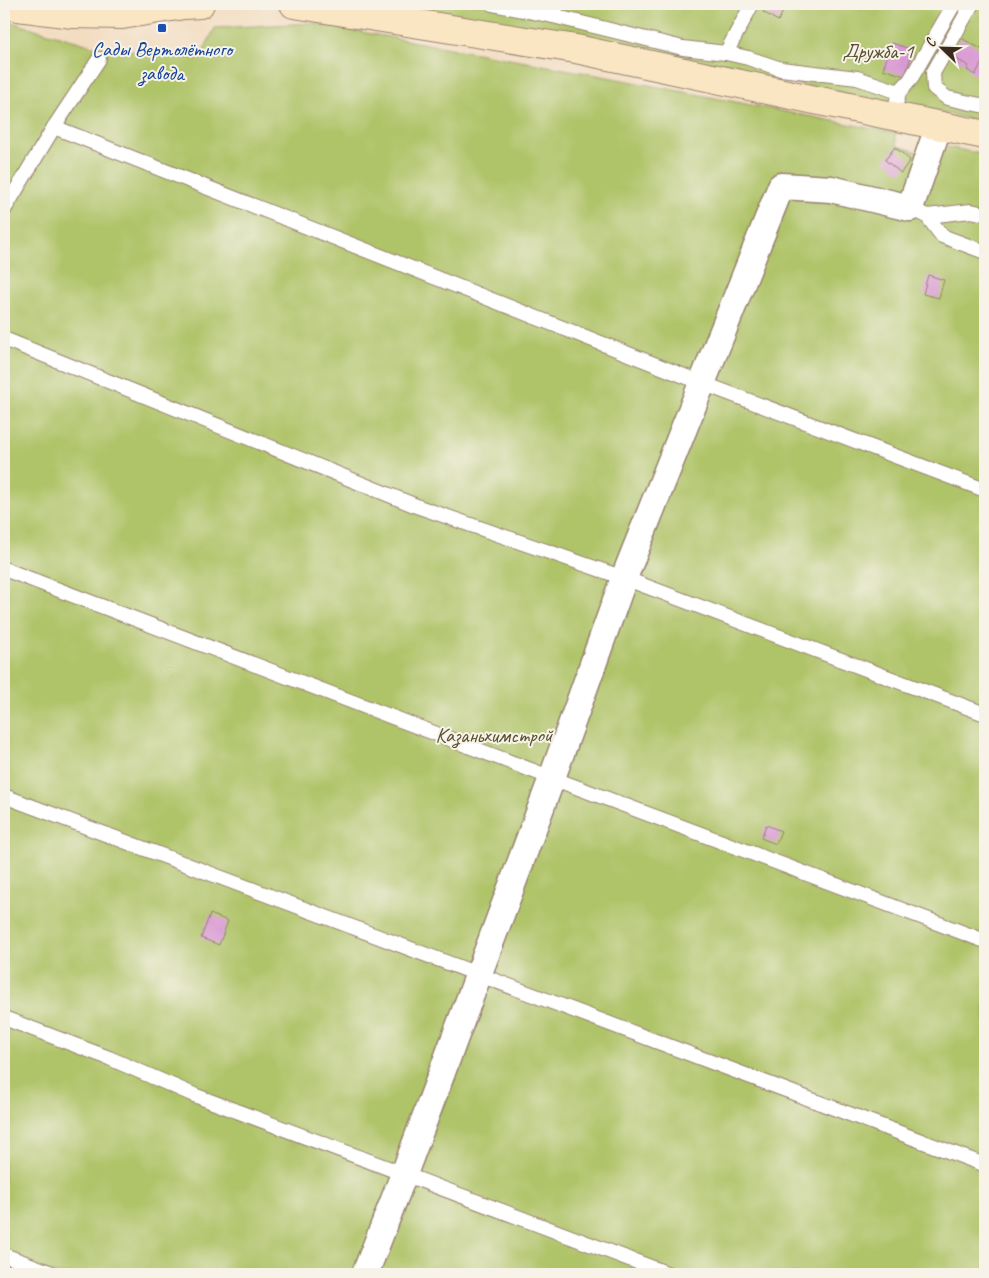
<svg xmlns="http://www.w3.org/2000/svg" width="989" height="1278" font-family="Caveat,sans-serif">
<style>
.green{fill:#afc367;stroke:#757642}
.building{fill:#d898d3}
.lines{fill:none;stroke-linecap:round;stroke-linejoin:round}
.lane-casing{stroke:#97826e;stroke-width:16}
.street-casing{stroke:#97826e;stroke-width:29}
.secondary-casing{stroke:#97826e;stroke-width:30}
.lane{stroke:#fff;stroke-width:14}
.street{stroke:#fff;stroke-width:26}
.secondary{stroke:#fbe6c4;stroke-width:28}
.transit-dot{fill:#1a4fb4;stroke:#f7f3e8;stroke-width:2}
.labels{text-anchor:middle;dominant-baseline:central;stroke-width:4;stroke-linejoin:round;paint-order:stroke}
.transit-label{font-size:21px;fill:#164399;stroke:#f7f3e8}
.park-label{font-size:21px;fill:#585030;stroke:#f7f3e8}
</style>
<rect width="100%" height="100%" fill="#f7f3e8"/>
<filter id="ink" filterUnits="userSpaceOnUse"><feTurbulence type="fractalNoise" baseFrequency=".02" numOctaves="2"/><feDisplacementMap in="SourceGraphic" scale="10" xChannelSelector="R" yChannelSelector="G"/><feConvolveMatrix kernelMatrix="1 2 1 2 8 2 1 2 1" color-interpolation-filters="sRGB"/></filter>
<filter id="wash" filterUnits="userSpaceOnUse"><feTurbulence type="fractalNoise" baseFrequency=".0096" numOctaves="4" result="noise"/><feDisplacementMap in="SourceGraphic" scale="20" xChannelSelector="R" yChannelSelector="G"/><feGaussianBlur stdDeviation="1.12" result="paint"/><feColorMatrix in="noise" values="0 0 0 0 0 0 0 0 0 0 0 0 0 0 0 0 0 1.4 0 .05"/><feComposite in="paint" operator="in"/></filter>
<g filter="url(#wash)">
<rect width="100%" height="100%" fill="#f3dbbf"/>
<!-- green -->
<g class="green">
<polygon points="384,4 985,4 985,122 881,100"/>
<polygon points="4,20 93,46 199,59 215,28 312,23 597,75 895,133 897,146 936,157 948,147 985,155 985,1274 4,1274"/>
</g>
<g id="blocks">
<!-- building -->
<g class="building">
<polygon points="767,4 787,4 778,21 763,12"/>
<polygon points="961,38 985,51 985,57 975,75 967,70 969,66 951,56"/>
<polygon points="892,43 913,50 905,76 883,69"/>
<polygon points="895,147 910,160 901,173 885,160"/>
<polygon points="928,275 944,280 939,298 923,294"/>
<polygon points="766,825 781,831 776,844 761,838"/>
<polygon points="210,914 228,921 219,945 201,938"/>
</g>
</g>
</g>
<g filter="url(#ink)">
<use href="#blocks" fill-opacity="0" stroke="#97826e" stroke-width="1"/>
<g class="lines">
<!-- lane casing -->
<g class="lane-casing">
<g id="lane">
<polyline points="492,4 553,16 683,48 726,53 748,58 781,69 857,78 899,92"/>
<polyline points="972,4 933,73 934,88 947,98 985,106"/>
<polyline points="553,16 558,4"/>
<polyline points="726,53 752,4"/>
<polyline points="893,116 899,92 910,80 954,4"/>
<polyline points="54,127 702,383 985,490"/>
<polyline points="910,208 927,216 942,236 985,252"/>
<polyline points="4,210 54,127 99,59"/>
<polyline points="927,216 971,211 985,214"/>
<polyline points="4,339 419,507 624,578 985,714"/>
<polyline points="4,569 552,778 985,941"/>
<polyline points="4,796 985,1165"/>
<polyline points="4,1018 109,1058 194,1095 669,1274"/>
<polyline points="4,1255 55,1274"/>
</g>
</g>
<!-- street casing -->
<g class="street-casing">
<polyline id="street" points="365,1274 404,1174 552,778 624,578 781,186 831,189 910,208 939,125"/>
</g>
<!-- secondary casing -->
<g class="secondary-casing">
<g id="secondary">
<polyline points="6,4 18,7 73,14 122,15 184,5 200,4"/>
<polyline points="294,4 576,49 815,100 985,135"/>
</g>
</g>
<!-- lane -->
<use href="#lane" class="lane"/>
<!-- street -->
<use href="#street" class="street"/>
<!-- secondary -->
<use href="#secondary" class="secondary"/>
</g>
</g>
<!-- markers -->
<rect class="transit-dot" x="157" y="23" width="10" height="10" rx="2.5"/>
<g class="labels">
<!-- transit labels -->
<g class="transit-label">
<text x="162" y="49">Сады Вертолётного<tspan x="162" dy="24">завода</tspan></text>
</g>
<!-- park labels -->
<g class="park-label">
<text x="878" y="51">Дружба-1</text>
<text x="494" y="735">Казаньхимстрой</text>
</g>
</g>
<!-- margin -->
<rect width="989" height="1278" fill="none" stroke="#f7f3e8" stroke-width="20"/>
<!-- north arrow -->
<g transform="translate(942 48) rotate(293)" stroke="#f7f3e8" stroke-width="4" paint-order="stroke">
<path d="M0-4L9 19L0 12L-9 19Z" fill="#3b2a1e"/>
<text y="-8" font-size="14" font-weight="bold" text-anchor="middle" fill="#3b2a1e">С</text>
</g>
</svg>
